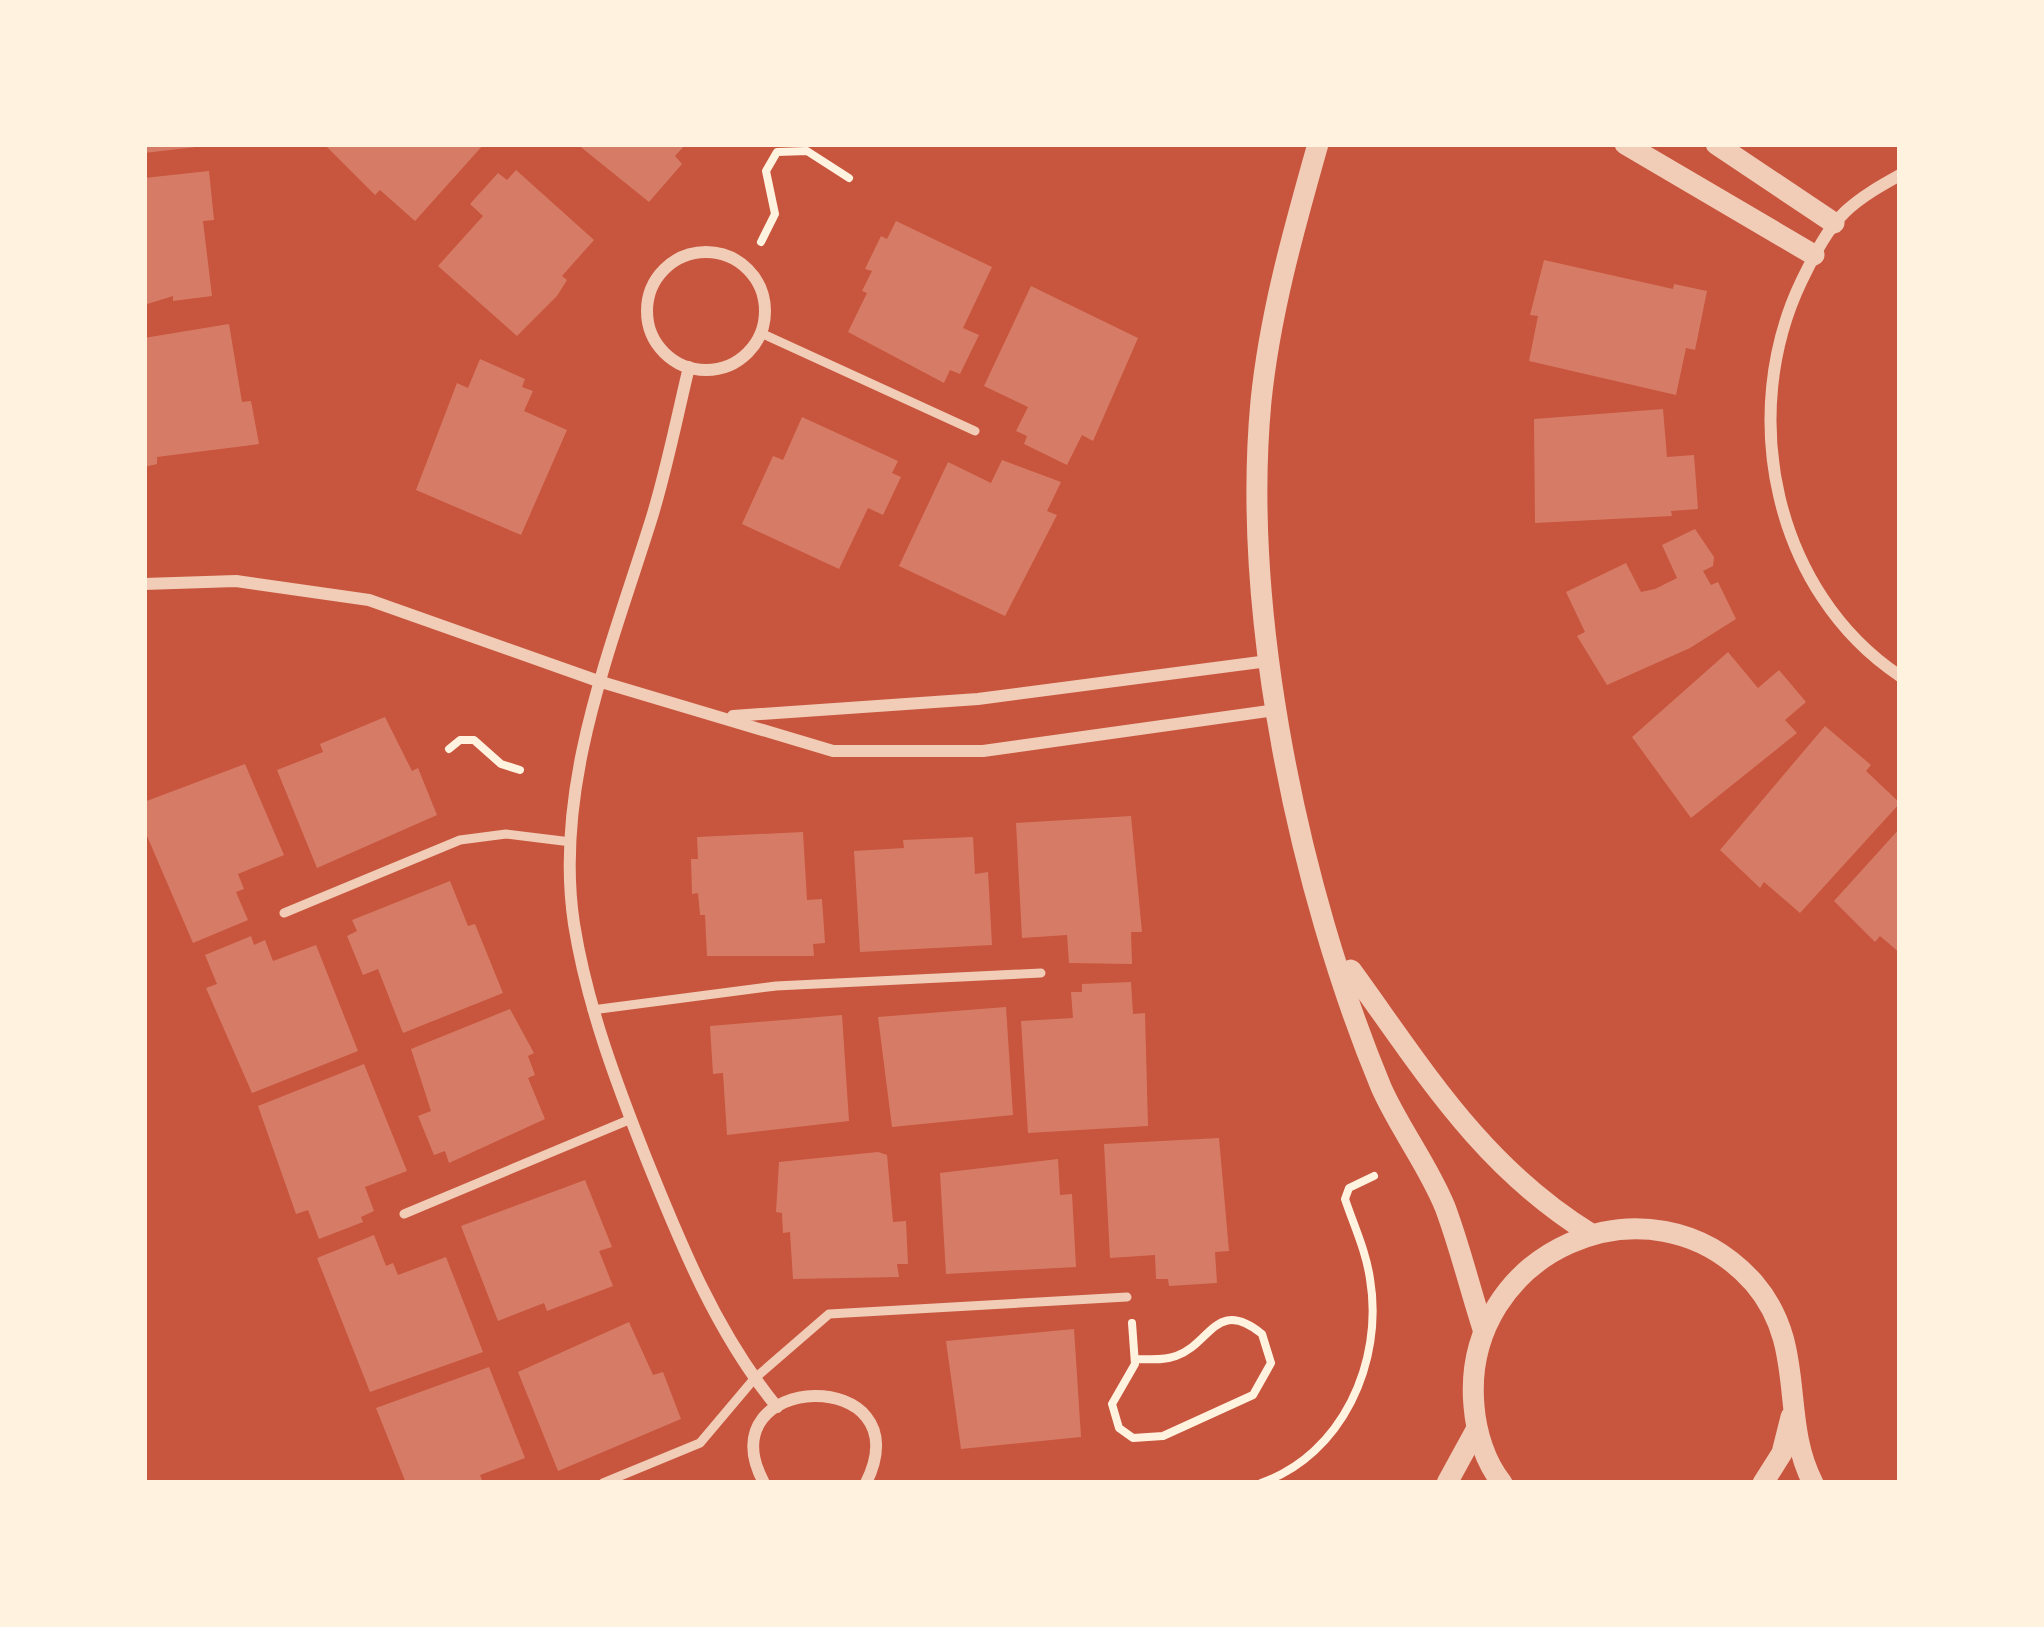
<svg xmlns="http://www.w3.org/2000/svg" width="2044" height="1627" font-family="Mulish,sans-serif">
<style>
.building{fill:#d67c66}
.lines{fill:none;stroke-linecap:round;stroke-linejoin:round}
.path{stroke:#fff3e0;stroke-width:8}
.service{stroke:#f1ccb7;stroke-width:9}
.minor{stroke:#f1ccb7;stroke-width:12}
.tertiary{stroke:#f1ccb7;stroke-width:21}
</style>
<rect width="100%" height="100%" fill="#c8553d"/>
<!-- building -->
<g class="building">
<polygon points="144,144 195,144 196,147 144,153"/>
<polygon points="324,144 484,144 415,221 380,190 375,195"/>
<polygon points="577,144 686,144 675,156 682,164 649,202"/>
<polygon points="516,170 594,240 562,276 567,280 557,296 517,336 438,266 483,216 470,204 498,173 507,180"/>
<polygon points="209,171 214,220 203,221 212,296 173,301 173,296 144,305 144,178"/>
<polygon points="896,221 992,267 963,328 979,335 960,374 950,370 944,383 848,332 867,293 862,291 872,271 865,269 881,236 887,239"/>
<polygon points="1544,260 1673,289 1674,284 1707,291 1695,350 1686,348 1676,395 1529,361 1538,316 1530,315"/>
<polygon points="1031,286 1138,338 1093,441 1082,435 1067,465 1024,444 1027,436 1016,431 1028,407 984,386"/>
<polygon points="229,324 242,402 251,401 259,444 157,457 157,464 144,467 144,338"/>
<polygon points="480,359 525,379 522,387 533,391 524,411 567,430 521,535 416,490 457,383 468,388"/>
<polygon points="1663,409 1667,457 1694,455 1698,509 1671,511 1672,516 1535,523 1534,419"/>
<polygon points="802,417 898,461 892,473 901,477 883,515 868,508 839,569 742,524 773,456 783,460"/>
<polygon points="1002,460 1061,482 1047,511 1057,515 1005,616 899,566 948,462 991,483"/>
<polygon points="1695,529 1714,557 1713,566 1703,571 1711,585 1718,582 1736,619 1690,648 1607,685 1577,636 1585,632 1566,592 1626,563 1641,592 1655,589 1677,578 1662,545"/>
<polygon points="1728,652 1758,688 1779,670 1806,702 1785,720 1797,733 1691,818 1632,737"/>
<polygon points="385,717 412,771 418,768 437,815 317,868 277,770 323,752 320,744"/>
<polygon points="1825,726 1871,765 1866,771 1900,803 1800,913 1764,882 1760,888 1720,850"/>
<polygon points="245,764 284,855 238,874 244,889 236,892 248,920 193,943 144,829 144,802"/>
<polygon points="1131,816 1142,932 1131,932 1132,964 1069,963 1067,935 1022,938 1016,823"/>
<polygon points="1900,828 1900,953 1880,936 1875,942 1834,901"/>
<polygon points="803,832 807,900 822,899 825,943 813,944 814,956 707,956 705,915 700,915 698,893 692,894 691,859 698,859 697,837"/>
<polygon points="973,837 975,874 988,872 992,945 860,952 854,851 904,848 903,840"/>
<polygon points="450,881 468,926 475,924 503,993 403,1033 378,969 363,975 347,936 357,931 352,920"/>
<polygon points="251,936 254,945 265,940 273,961 316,945 358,1051 252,1093 206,988 217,984 205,955"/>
<polygon points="1131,982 1133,1014 1145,1013 1148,1126 1028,1133 1021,1021 1073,1018 1071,992 1082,992 1082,984"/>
<polygon points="1006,1007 1013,1115 892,1127 878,1017"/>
<polygon points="510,1009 534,1053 528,1056 535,1075 528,1078 545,1119 449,1163 445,1151 434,1155 418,1116 431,1111 411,1049"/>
<polygon points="842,1015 849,1121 727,1135 723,1073 713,1074 710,1026"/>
<polygon points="364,1064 407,1171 365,1187 374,1211 361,1217 363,1222 319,1239 308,1210 296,1214 258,1106"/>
<polygon points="1219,1138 1229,1251 1215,1252 1217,1283 1169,1286 1168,1279 1156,1279 1155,1255 1110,1258 1104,1144"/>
<polygon points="878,1152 887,1155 893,1222 906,1221 908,1264 897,1264 899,1277 793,1279 790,1232 783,1233 782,1213 776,1212 779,1162"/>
<polygon points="1058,1159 1060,1195 1072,1194 1076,1267 946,1274 940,1173"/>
<polygon points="585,1180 612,1247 599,1251 613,1286 547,1311 544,1303 498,1321 461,1226"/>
<polygon points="374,1235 386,1266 393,1263 398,1275 446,1257 483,1352 370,1392 317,1258"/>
<polygon points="629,1322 653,1375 663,1372 681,1419 558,1471 518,1372"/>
<polygon points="1074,1329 1081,1437 961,1449 946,1341"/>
<polygon points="489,1367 525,1458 480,1475 483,1483 406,1483 376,1408"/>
</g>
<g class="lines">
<!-- path -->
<g class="path">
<polyline points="761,242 775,214 766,171 777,152 807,151 849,178"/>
<polyline points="449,749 460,740 474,740 501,764 520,770"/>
<path d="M1132,1323l3,41 -23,40 7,24 14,10 30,-2 90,-41 18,-32 -9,-29c-46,-37 -51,10 -86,22 -13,5 -28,3 -41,3"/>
<path d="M1261,1483c81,-28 123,-121 109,-204 -4,-28 -16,-53 -25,-80l4,-11 25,-12"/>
</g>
<!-- service -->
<g class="service">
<polyline points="761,333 975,431"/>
<polyline points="284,913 460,840 506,834 571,842"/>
<polyline points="592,1010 776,986 1041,973"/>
<polyline points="404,1214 631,1119"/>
<polyline points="603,1483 700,1443 754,1379 829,1314 1127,1297"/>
</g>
<!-- minor -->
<g class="minor">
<path d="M1900,175c-18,10 -38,21 -54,36 -20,19 -32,45 -44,69 -65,134 -28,312 98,396"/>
<circle cx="706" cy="311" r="59"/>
<path d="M689,367c-12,50 -22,101 -37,150 -40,129 -99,269 -78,407 13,81 42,158 72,234 35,87 71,176 131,249"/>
<polyline points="144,584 236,581 369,600 598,681 833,751 983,751 1276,710"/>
<polyline points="733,716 978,699 1268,661"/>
<path d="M764,1483c-61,-113 161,-119 102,0"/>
</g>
<!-- tertiary -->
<g class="tertiary">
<path d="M1318,144c-24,85 -48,169 -57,257 -20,213 38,489 120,686 18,41 47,78 64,120 15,40 25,82 38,122"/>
<polyline points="1625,144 1814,255"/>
<polyline points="1716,144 1834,223"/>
<path d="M1351,970c74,102 130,196 240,264"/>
<polyline points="1447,1483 1476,1430"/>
<path d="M1502,1483c-17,-21 -26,-51 -28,-77 -14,-153 176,-240 280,-123 54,63 25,134 59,200"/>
<polyline points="1763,1483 1782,1453 1791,1417"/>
</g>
</g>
<!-- border -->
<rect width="2044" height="1627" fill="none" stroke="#fff3e0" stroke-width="294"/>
</svg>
